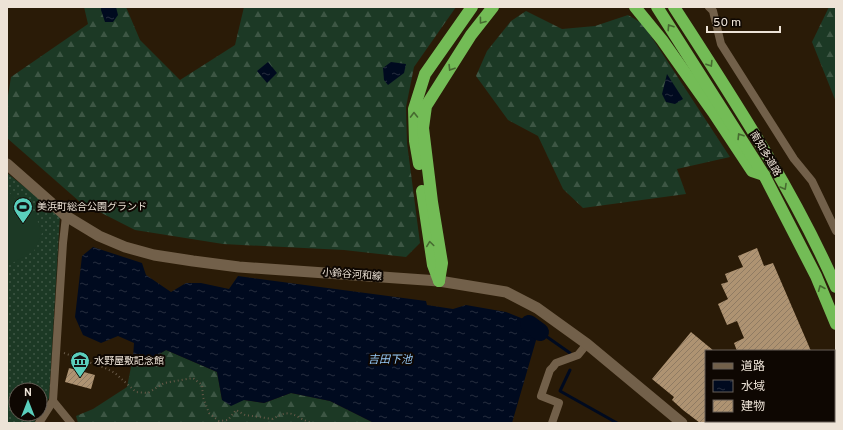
<svg xmlns="http://www.w3.org/2000/svg" width="843" height="430" font-family="Overpass,'Noto Sans JP',sans-serif">
<style>
.grass{fill:url(#grass-dots)}
.forest{fill:url(#forest-firs)}
.garden{fill:#1c3925}
.water{fill:url(#water-ripples)}
.lines{fill:none;stroke-linecap:round;stroke-linejoin:round}
.stream{stroke:#000a1f;stroke-width:3}
.river{stroke:#000a1f;stroke-width:18}
.building{fill:url(#building-hatch)}
.path{stroke:#685a49;stroke-width:2;stroke-dasharray:1 3;stroke-linecap:butt}
.minor{stroke:#72604a;stroke-width:8}
.secondary{stroke:#72604a;stroke-width:11}
.motorway{stroke:#73bc56;stroke-width:12}
.oneway{stroke:#466b30}
.labels{text-anchor:middle;dominant-baseline:central;stroke-width:4;stroke-linejoin:round;paint-order:stroke}
.street-label{font-size:10px;fill:#ede3d7;stroke:#0e0702}
.poi-label{font-size:10px;fill:#ede3d7;stroke:#0e0702;text-anchor:start}
.water-label{font-size:11px;font-style:italic;fill:#96c9f8;stroke:#0e0702}
</style>
<defs>
<pattern id="grass-dots" width="8" height="8" patternUnits="userSpaceOnUse"><rect width="8" height="8" fill="#1c3925"/><path d="M2 2h.1M6 6h.1" fill="none" stroke="#3d5644" stroke-width="1.8" stroke-linecap="round"/></pattern>
<pattern id="forest-firs" width="22" height="20" patternUnits="userSpaceOnUse"><rect width="22" height="20" fill="#1c3925"/><path d="M5 1l3.5 6h-7zM16 11l3.5 6h-7z" fill="#3d5644"/></pattern>
<pattern id="water-ripples" width="26" height="14" patternUnits="userSpaceOnUse"><rect width="26" height="14" fill="#000a1f"/><path d="M2 4q2-2 4 0t4 0M15 11q2-2 4 0t4 0" fill="none" stroke="#262e3f"/></pattern>
<pattern id="building-hatch" width="6" height="6" patternUnits="userSpaceOnUse"><rect width="6" height="6" fill="#ae9372"/><path d="M-1 1l2-2M0 6l6-6M5 7l2-2" fill="none" stroke="#8f7b63"/></pattern>
</defs>
<rect width="100%" height="100%" fill="#2a1b07"/>
<!-- grass -->
<polygon class="grass" points="7,173 60,215 49,398 40,412 40,390 16,390 16,414 39,414 34,423 7,423"/>
<!-- forest -->
<g class="forest">
<polygon points="84,7 126,7 140,40 180,80 235,45 244,7 456,7 414,67 406,107 407,143 420,243 406,257 344,250 223,244 135,230 80,202 7,138 7,102 11,77 88,24"/>
<polygon points="829,7 836,7 836,102 812,42"/>
<polygon points="526,11 562,29 595,26 628,15 643,24 730,157 677,169 686,194 583,208 563,189 538,136 508,120 476,76 487,51 511,21"/>
<polygon points="166,350 217,372 222,400 244,400 264,403 291,393 330,401 374,423 78,423 76,416 93,409 127,387 133,357 151,359"/>
</g>
<!-- garden -->
<polygon class="garden" points="7,191 35,214 42,233 34,251 7,266"/>
<!-- water -->
<g class="water">
<polygon points="101,7 116,7 118,15 113,22 105,22 101,10"/>
<polygon points="268,62 277,73 267,83 257,71"/>
<polygon points="391,62 406,64 404,73 388,85 384,80 383,68"/>
<polygon points="667,74 683,99 675,104 666,102 662,94"/>
<polygon points="93,247 142,263 146,275 171,292 186,283 201,283 229,289 238,276 426,301 427,305 453,309 466,305 506,312 531,322 528,327 537,337 512,423 374,423 330,401 291,393 264,403 244,400 231,406 222,400 217,372 166,350 151,359 133,357 134,343 118,336 101,343 83,335 75,317 82,256"/>
</g>
<g class="lines">
<!-- stream -->
<g class="stream">
<polyline points="540,332 570,353"/>
<polyline points="570,370 560,391 617,423"/>
</g>
<!-- river -->
<polyline class="river" points="529,324 540,332"/>
</g>
<!-- building -->
<g class="building">
<polygon points="757,248 764,266 773,263 811,351 737,351 734,343 744,338 737,321 727,325 718,304 728,299 721,284 728,282 725,274 743,267 738,256"/>
<polygon points="691,332 714,351 706,351 706,423 700,423 683,410 672,400 674,397 652,379"/>
<polygon points="69,368 95,375 91,389 65,382"/>
</g>
<g class="lines">
<!-- path -->
<g class="path">
<path d="M64,353l41,15 10,5 21,19 12,1 16,-10 29,-5 9,7 1,12 6,16 10,8 9,-1 8,-10 9,5 28,4c20,-13 22,0 40,4"/>
<polyline points="271,423 273,419"/>
</g>
<!-- minor -->
<g class="minor">
<polyline points="709,7 713,11 721,44 794,159 812,181 836,231"/>
<polyline points="53,401 71,423"/>
<polyline points="39,423 53,401 63,243 66,216"/>
<polyline points="552,423 559,403 541,396 550,370 553,367 556,363 578,355 587,344"/>
</g>
<!-- secondary -->
<polyline class="secondary" points="7,164 66,216 99,236 125,247 154,255 193,261 239,267 439,281 506,292 537,308 587,344 682,423"/>
<!-- motorway -->
<g class="motorway">
<polyline points="635,7 662,40 713,112 752,171 764,175"/>
<polyline points="657,7 764,175 816,276 836,324"/>
<path d="M674,7c58,90 119,182 162,280"/>
<polyline points="419,164 415,141 414,109 425,74 472,7"/>
<polyline points="422,191 433,265 439,281"/>
<polyline points="439,281 442,263 432,202 423,128 426,106 471,35 493,7"/>
</g>
</g>
<!-- one-way arrows -->
<defs><path id="oneway-chevron" d="M-2-3.5L2.5 0L-2 3.5" fill="none" stroke-width="1.6" stroke-linecap="round" stroke-linejoin="round"/></defs>
<g class="oneway">
<use href="#oneway-chevron" transform="translate(482 21) rotate(127)"/>
<use href="#oneway-chevron" transform="translate(670 27) rotate(-123)"/>
<use href="#oneway-chevron" transform="translate(710 64) rotate(58)"/>
<use href="#oneway-chevron" transform="translate(451 68) rotate(122)"/>
<use href="#oneway-chevron" transform="translate(414 115) rotate(-91)"/>
<use href="#oneway-chevron" transform="translate(740 136) rotate(-122)"/>
<use href="#oneway-chevron" transform="translate(784 187) rotate(60)"/>
<use href="#oneway-chevron" transform="translate(430 244) rotate(-98)"/>
<use href="#oneway-chevron" transform="translate(821 288) rotate(-113)"/>
</g>
<!-- icons -->
<defs>
<g id="stadium-pin" transform="scale(1)"><path d="M0 17L-7.5 6A9.5 9.5 0 1 1 7.5 6Z" fill="#5acebc" stroke="#0e0702"/><path d="M0-5a6.5 5 0 1 0 0 10a6.5 5 0 1 0 0-10ZM-3.5-1.8h7v3.6h-7Z" fill="#111"/></g>
<g id="museum-pin" transform="scale(1)"><path d="M0 17L-7.5 6A9.5 9.5 0 1 1 7.5 6Z" fill="#5acebc" stroke="#0e0702"/><path d="M0-6L6-3V-2H-6V-3ZM-5-1h2V3h-2ZM-1-1h2V3h-2ZM3-1h2V3H3ZM-6 4H6V6H-6Z" fill="#111"/></g>
</defs>
<g fill-rule="evenodd">
<use href="#stadium-pin" x="23" y="207"/>
<use href="#museum-pin" x="80" y="361"/>
</g>
<g class="labels">
<!-- street labels -->
<g class="street-label">
<text transform="translate(765 154) rotate(59)">南知多道路</text>
<text transform="translate(352 275) rotate(4)">小鈴谷河和線</text>
</g>
<!-- poi labels -->
<g class="poi-label">
<text x="37" y="207">美浜町総合公園グランド</text>
<text x="94" y="361">水野屋敷記念館</text>
</g>
<!-- water labels -->
<g class="water-label">
<text x="390" y="360">吉田下池</text>
</g>
</g>
<!-- border -->
<rect width="843" height="430" fill="none" stroke="#ede3d7" stroke-width="16"/>
<!-- legend -->
<rect x="705" y="350" width="130" height="72" fill="#0e0702" stroke="#675f57"/>
<rect x="713" y="363" width="20" height="6" fill="#72604a" stroke="#675f57"/>
<text x="741" y="370" font-size="12" fill="#ede3d7">道路</text>
<rect x="713" y="380" width="20" height="12" fill="url(#water-ripples)" stroke="#675f57"/>
<text x="741" y="390" font-size="12" fill="#ede3d7">水域</text>
<rect x="713" y="400" width="20" height="12" fill="url(#building-hatch)" stroke="#675f57"/>
<text x="741" y="410" font-size="12" fill="#ede3d7">建物</text>
<!-- north arrow -->
<g transform="translate(28 402)"><circle r="19" fill="#0e0702" stroke="#675f57"/>
<path d="M0-3L7 15L0 10L-7 15Z" fill="#5acebc"/>
<text y="-6" font-size="11" font-weight="bold" text-anchor="middle" fill="#ede3d7">N</text>
</g>
<!-- scale -->
<path d="M707 26v6h73v-6" fill="none" stroke="#ede3d7" stroke-width="2"/>
<text x="713" y="26" font-size="12" fill="#ede3d7" stroke="#0e0702" stroke-width="3" paint-order="stroke">50 m</text>
</svg>
